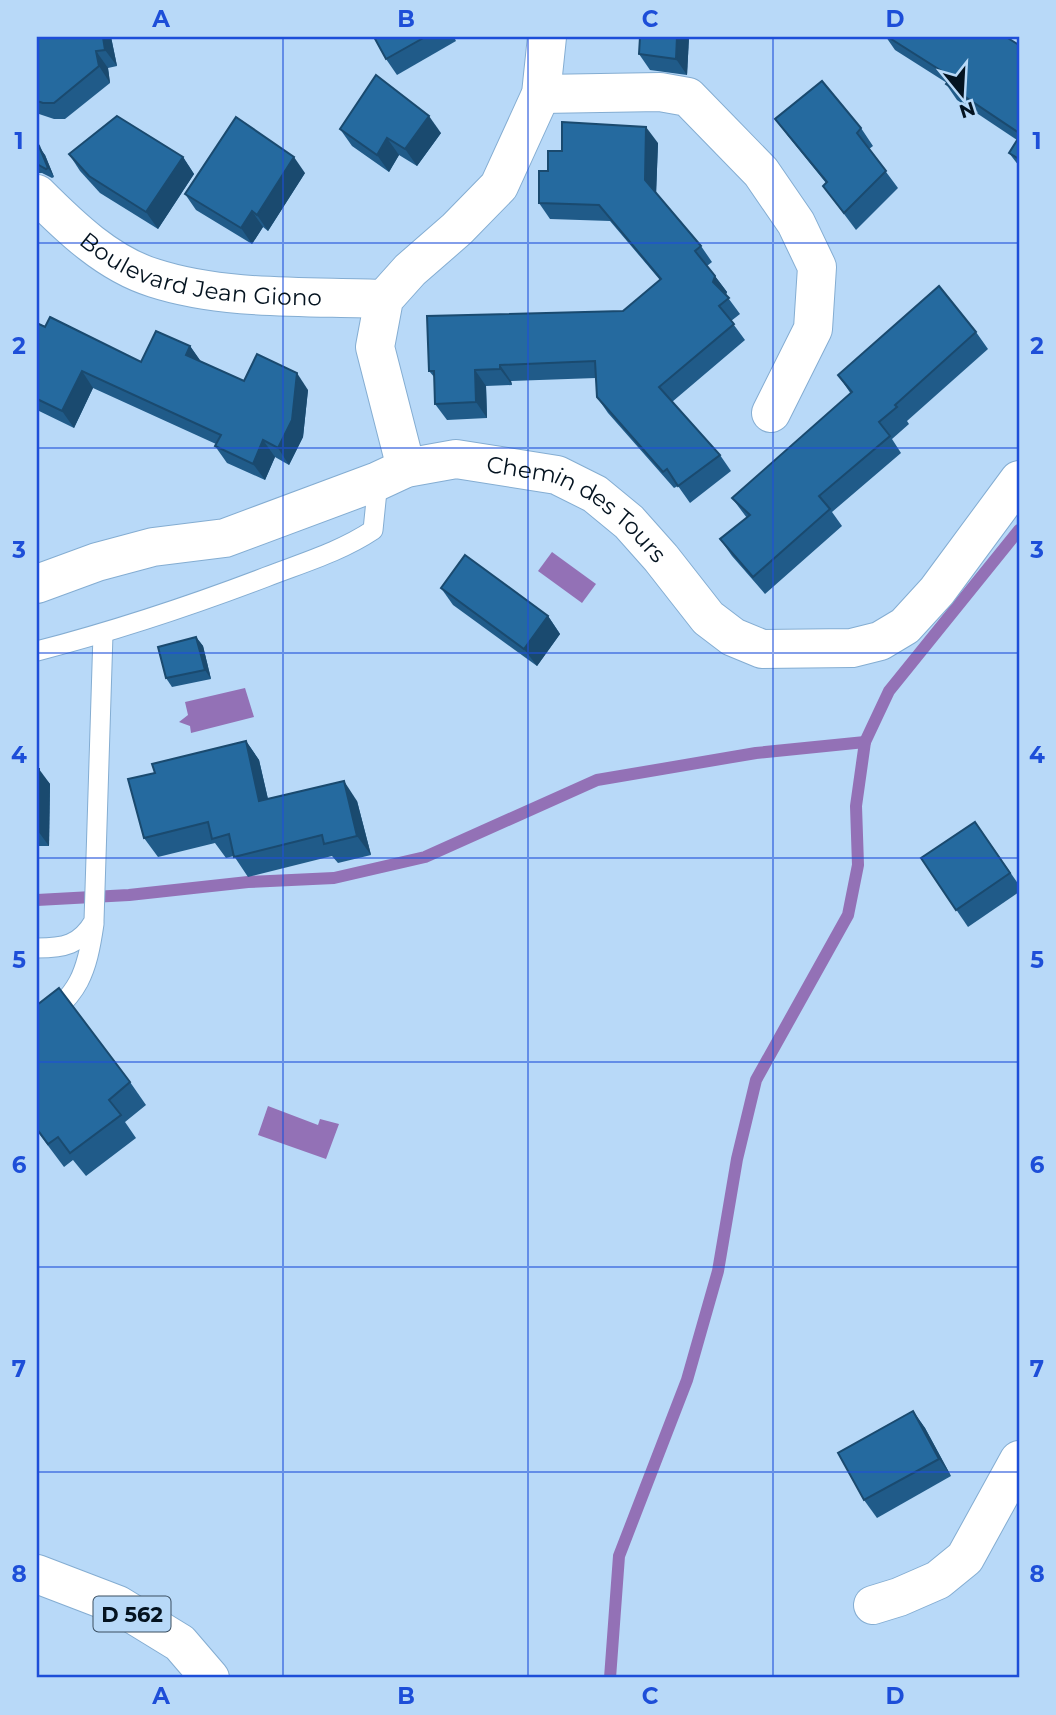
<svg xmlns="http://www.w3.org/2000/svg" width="1056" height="1715" font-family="Montserrat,sans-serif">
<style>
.water{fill:#9371b6}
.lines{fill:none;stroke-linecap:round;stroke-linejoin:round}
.stream{stroke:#9371b6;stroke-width:12}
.lane-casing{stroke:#84add2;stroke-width:21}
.street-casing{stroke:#84add2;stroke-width:40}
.primary-casing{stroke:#84add2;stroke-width:40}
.lane{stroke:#fff;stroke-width:19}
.street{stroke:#fff;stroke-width:38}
.primary{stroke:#fff;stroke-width:38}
.wall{fill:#205b89}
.shaded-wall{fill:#1a4a6f}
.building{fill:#256a9f;stroke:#1a4a6f;stroke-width:2}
.grid{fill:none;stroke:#1d4ed8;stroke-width:2;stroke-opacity:0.55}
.labels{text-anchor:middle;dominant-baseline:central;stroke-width:5;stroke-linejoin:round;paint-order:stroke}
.shield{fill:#b8d9f8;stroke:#3a4e61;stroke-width:2}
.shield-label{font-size:21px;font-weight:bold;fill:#041320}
.street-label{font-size:23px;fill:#041320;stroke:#b8d9f8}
.neatline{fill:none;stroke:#1d4ed8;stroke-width:2.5}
.grid-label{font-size:23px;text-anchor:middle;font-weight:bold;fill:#1d4ed8}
</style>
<rect width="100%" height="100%" fill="#b8d9f8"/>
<!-- water -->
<g class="water">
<polygon points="552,552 596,584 582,603 538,571"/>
<polygon points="245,688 254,717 191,733 190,726 179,722 188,715 185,702"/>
<polygon points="268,1106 318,1125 320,1119 339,1124 326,1159 258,1135"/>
</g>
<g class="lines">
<!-- stream -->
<g class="stream">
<polyline points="37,900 129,895 248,882 334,878 425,857 597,780 756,753 865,742"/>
<polyline points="610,1678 619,1556 687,1380 718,1271 737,1159 756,1080 848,915 858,865 856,806 865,742 889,691 1019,530"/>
</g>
<!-- lane casing -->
<g class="lane-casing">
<g id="lane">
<path d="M37,651c77,-20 153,-45 229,-74 36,-14 74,-25 107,-47l5,-49"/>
<path d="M37,948c27,0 43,-3 57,-27l9,-287"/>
<path d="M37,1024c42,-28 50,-52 57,-100"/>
</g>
</g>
<!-- street casing -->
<g class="street-casing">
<g id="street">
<polyline points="541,94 660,92 688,97 761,172 796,223 817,267 813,329 771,413"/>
<path id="s1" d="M37,194c33,33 71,70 117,84 71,23 156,18 230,21"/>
<polyline points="406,468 375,347 384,299 410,270 457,229 499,186 541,94 547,37"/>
<path id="s2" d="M37,584l60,-22 56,-15 72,-9 153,-57 28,-13 50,-9 101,16 38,19 34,28 32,36 47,60 25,19 29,12 90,-1 28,-7 25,-15 32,-35 82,-111"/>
<polyline points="873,1605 899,1597 938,1580 965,1558 1019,1460"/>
</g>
</g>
<!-- primary casing -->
<g class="primary-casing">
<polyline id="primary" points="37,1574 118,1605 180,1643 210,1678"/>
</g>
<!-- lane -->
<use href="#lane" class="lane"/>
<!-- street -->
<use href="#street" class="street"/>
<!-- primary -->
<use href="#primary" class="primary"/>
</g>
<!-- wall -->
<g class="wall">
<polygon points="37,37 111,37 117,66 108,68 110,83 65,119 54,119 39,114 37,111"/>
<polygon points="374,37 454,37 456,41 397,75 386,59"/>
<polygon points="689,37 687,75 650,70 639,54"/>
<polygon points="886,37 1006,37 1019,45 1019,166 1009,153 1017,140 957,100 946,84 947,83 895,50"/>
<polygon points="775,119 861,128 873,146 869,149 898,188 856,230 823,186 826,183 788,136"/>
<polygon points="340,129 441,133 417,166 399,155 389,172 352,146"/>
<polygon points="658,143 656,193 701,246 712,262 707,266 727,292 726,295 740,314 731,321 745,340 672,402 720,455 731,471 690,503 678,486 674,488 608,413 597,397 596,378 511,381 512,385 486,386 487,418 447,420 435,404 435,378 429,371 623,311 660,280 610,221 550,219 539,203 548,171 562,151"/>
<polygon points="37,147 45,155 54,177 52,178 42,173 37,173"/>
<polygon points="69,154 183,157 194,174 158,229 100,193 80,171"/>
<polygon points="305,173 268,231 263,227 252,244 196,210 185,194"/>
<polygon points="37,323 141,362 190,346 201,362 244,381 308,390 303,437 289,465 275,457 265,480 227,463 215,446 216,444 93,388 74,428 37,410"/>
<polygon points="976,332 988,349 907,421 909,424 892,439 901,453 832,512 842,526 765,594 732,556 720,539 747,518 732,498 851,394 838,375"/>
<polygon points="441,588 548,616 560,634 537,666 453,605"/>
<polygon points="196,637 203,646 211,679 172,687 166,678"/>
<polygon points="246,741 259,760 268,799 357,801 371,855 338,863 332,856 248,877 234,856 226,858 215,843 158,857 144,838 155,773"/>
<polygon points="37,769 50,784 49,846 37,846"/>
<polygon points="975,822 1019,885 1019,892 968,927 921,858"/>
<polygon points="37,1005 130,1082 146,1105 125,1122 136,1138 86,1176 73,1160 64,1167 37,1131"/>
<polygon points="913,1411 925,1428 951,1476 877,1518 864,1500"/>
</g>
<!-- shaded-wall -->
<g class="shaded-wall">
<polygon points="103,37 111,37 117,66 105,50"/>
<polygon points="677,37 689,37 687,75 676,59"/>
<polygon points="96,51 108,68 110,83 99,66"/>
<polygon points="429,116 441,133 417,166 405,149"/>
<polygon points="646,127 658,143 656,196 645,180"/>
<polygon points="387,138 399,155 389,172 377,155"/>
<polygon points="39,146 45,155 54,177 48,168"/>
<polygon points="183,157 194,174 158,229 146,212"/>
<polygon points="294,157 305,173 268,231 257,215"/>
<polygon points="252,211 263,227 252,244 241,228"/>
<polygon points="715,276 727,292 724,298 713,282"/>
<polygon points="190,346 202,363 186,355"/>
<polygon points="500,365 511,381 512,385 500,369"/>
<polygon points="475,370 486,386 487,418 476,402"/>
<polygon points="82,371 93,388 74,428 62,411"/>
<polygon points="297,373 308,390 303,437 289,465 278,448"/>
<polygon points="263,440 275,457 265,480 253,464"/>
<polygon points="548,616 560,634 537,666 524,649"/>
<polygon points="196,637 203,646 211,679 205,670"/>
<polygon points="246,741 259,760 273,821 259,801"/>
<polygon points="39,769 50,784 49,846 38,831"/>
<polygon points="344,781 357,801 371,855 357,836"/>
<polygon points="913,1411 925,1428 951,1476 939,1459"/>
</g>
<!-- building -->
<g class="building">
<polygon points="37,37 103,37 105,50 96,51 99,66 54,103 43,103 37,101"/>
<polygon points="374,37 425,37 386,59"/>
<polygon points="640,37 677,37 676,59 639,54"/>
<polygon points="888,37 1006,37 1019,45 1019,133 946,84 951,77"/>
<polygon points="376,75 429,116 405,149 387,138 377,155 340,129"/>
<polygon points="822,81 861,128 857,133 886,171 844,213 823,186 827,182 775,119"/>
<polygon points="117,116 183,157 146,212 89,176 69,154"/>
<polygon points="236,117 294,157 257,215 252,211 241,228 185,194"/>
<polygon points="562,122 646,127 645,180 701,246 695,251 715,276 713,282 729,298 719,306 734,324 659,387 720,455 678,486 667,469 663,472 597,397 595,361 500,365 500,369 475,370 476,402 435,404 434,371 429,371 427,316 623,311 661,279 599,205 539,203 539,171 548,171 548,151 562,151"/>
<polygon points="1019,137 1019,159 1009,153"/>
<polygon points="39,146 48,168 46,169 37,164 37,147"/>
<polygon points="939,286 976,332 895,405 897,407 879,422 890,436 819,496 830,509 753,577 720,539 750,515 732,498 852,392 838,375"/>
<polygon points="50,317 141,362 156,331 190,346 186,355 244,381 257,354 297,373 292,420 278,448 263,440 253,464 215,446 221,435 82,371 62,411 37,399 37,323 45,327"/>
<polygon points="465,555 548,616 524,649 441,588"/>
<polygon points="196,637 205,670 166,678 158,647"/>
<polygon points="246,741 259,801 344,781 357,836 324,844 322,835 234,857 229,834 212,839 208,822 144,838 128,779 155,773 152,764"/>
<polygon points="37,769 39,769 38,831 37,831"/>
<polygon points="975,822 1010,873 956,910 921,858"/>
<polygon points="59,988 130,1082 109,1100 121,1115 70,1153 58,1137 48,1144 37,1129 37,1005"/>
<polygon points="913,1411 939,1459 864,1500 838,1453"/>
</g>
<!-- grid -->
<path class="grid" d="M283,37v1641M528,37v1641M773,37v1641M37,243h982M37,448h982M37,653h982M37,858h982M37,1062h982M37,1267h982M37,1472h982"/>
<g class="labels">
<!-- shield labels -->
<rect class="shield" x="93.5" y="1596.5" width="77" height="35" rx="5"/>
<g class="shield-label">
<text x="132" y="1614">D 562</text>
</g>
<!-- street labels -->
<g class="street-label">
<text stroke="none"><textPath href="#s1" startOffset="189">Boulevard Jean Giono</textPath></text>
<text stroke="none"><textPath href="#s2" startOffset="574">Chemin des Tours</textPath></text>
</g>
</g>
<!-- border -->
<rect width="1056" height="1715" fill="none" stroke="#b8d9f8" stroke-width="77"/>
<!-- north arrow -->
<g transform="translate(962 94) rotate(162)" stroke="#b8d9f8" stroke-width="5" paint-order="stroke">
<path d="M0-5L12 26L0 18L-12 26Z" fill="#041320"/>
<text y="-10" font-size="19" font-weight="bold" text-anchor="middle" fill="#041320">N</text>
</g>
<rect x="38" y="38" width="980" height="1638" class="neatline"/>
<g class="grid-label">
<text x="161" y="27">A</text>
<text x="406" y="27">B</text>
<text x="650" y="27">C</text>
<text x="895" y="27">D</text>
<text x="19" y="149">1</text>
<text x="1037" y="149">1</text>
<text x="19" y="354">2</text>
<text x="1037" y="354">2</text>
<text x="19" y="558">3</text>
<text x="1037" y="558">3</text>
<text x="19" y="763">4</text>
<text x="1037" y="763">4</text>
<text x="19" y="968">5</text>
<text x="1037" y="968">5</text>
<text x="19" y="1173">6</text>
<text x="1037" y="1173">6</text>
<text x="19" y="1377">7</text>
<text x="1037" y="1377">7</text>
<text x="19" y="1582">8</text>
<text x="1037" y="1582">8</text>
<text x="161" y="1704">A</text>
<text x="406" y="1704">B</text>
<text x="650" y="1704">C</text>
<text x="895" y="1704">D</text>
</g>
</svg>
